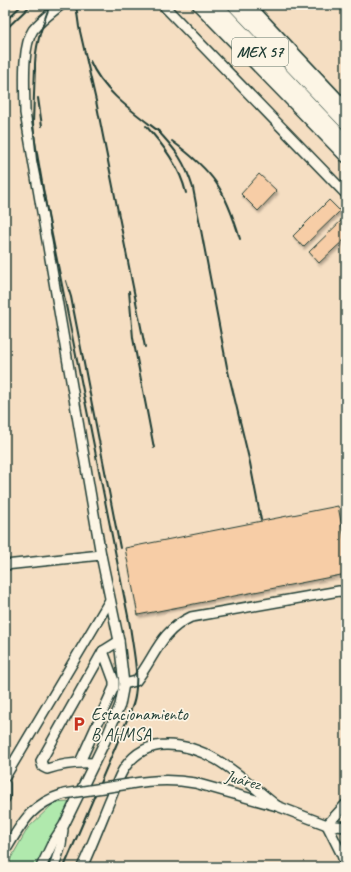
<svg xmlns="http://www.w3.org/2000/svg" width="351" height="872" font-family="Caveat,sans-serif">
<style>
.built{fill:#f5dec2}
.green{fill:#b0e9ad;stroke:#689370}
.building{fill:#f7cda6;stroke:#1f3d34;filter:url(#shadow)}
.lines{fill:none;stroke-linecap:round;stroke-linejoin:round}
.minor-casing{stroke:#1f3d34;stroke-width:12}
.major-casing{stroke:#1f3d34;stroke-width:15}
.highway-casing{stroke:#1f3d34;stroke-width:17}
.minor{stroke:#fcf5e5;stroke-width:9}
.major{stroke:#fcf5e5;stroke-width:12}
.highway{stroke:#fcf5e5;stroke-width:14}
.rail{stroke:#1f3d34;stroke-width:2}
.minor-bridge-casing{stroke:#1f3d34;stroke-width:12;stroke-linecap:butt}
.minor-bridge{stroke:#fcf5e5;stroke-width:9}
.labels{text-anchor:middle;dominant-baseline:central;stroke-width:3.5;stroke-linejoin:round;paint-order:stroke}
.shield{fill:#fcf5e5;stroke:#617469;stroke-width:1}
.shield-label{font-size:16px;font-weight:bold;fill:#1f3d34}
.poi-label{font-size:17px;fill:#1f3d34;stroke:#fcf5e5;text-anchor:start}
.street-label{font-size:17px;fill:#1f3d34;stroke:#fcf5e5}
</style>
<defs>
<filter id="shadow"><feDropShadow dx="1.5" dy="2.5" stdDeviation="1" flood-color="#0004"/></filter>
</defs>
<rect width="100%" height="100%" fill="#fae9d2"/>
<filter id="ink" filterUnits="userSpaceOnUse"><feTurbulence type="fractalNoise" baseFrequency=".025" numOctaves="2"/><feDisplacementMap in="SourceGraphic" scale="8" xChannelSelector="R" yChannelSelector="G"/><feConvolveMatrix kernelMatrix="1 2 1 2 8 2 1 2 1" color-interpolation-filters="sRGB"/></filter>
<g filter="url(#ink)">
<!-- built -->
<g class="built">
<polygon points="5,5 224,5 346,133 346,867 5,867"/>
<polygon points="252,5 346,5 346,105"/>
</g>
<!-- green -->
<polygon class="green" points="70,802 36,867 6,867 28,828 54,803"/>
<!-- building -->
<g class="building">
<polygon points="259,174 277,191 258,211 241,194"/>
<polygon points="329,200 340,211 303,247 293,236"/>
<polygon points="346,216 346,238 319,263 309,252"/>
<polygon points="338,506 346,548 346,574 138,615 125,548"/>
</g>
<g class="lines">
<!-- minor casing -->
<g class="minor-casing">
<g id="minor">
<polyline points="163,5 346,194"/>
<polyline points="5,565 101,555"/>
<path d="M124,684l12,-3c20,-25 23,-49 55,-64l148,-26 7,1"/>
<polyline points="80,762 114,687 114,681 103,651"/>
<path d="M94,763c-17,-1 -32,1 -47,6l-4,-2 -2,-6 62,-110 16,-10"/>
<polyline points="5,777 110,600"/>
<polyline points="5,784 5,798"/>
<path d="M129,784c22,-4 44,-5 66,-1l82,23 50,19 19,2"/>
<path d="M5,851c17,-28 26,-47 59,-57"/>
<path d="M41,867l12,-25 11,-17 41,-84 15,-36 4,-21 -5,-43 -18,-86 -76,-442c0,-22 -4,-65 8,-83 8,-10 18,-17 28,-25"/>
<polyline points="54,867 61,845 63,830"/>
<path d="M82,867c10,-22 19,-45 28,-67 5,-11 8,-23 15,-33 10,-14 24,-22 41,-22 44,-1 78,35 111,61"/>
<polyline points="346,867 342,855 327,825 346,804"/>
</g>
</g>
<!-- major casing -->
<g class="major-casing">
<g id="major">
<polyline points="199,5 346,156"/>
<polyline points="248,5 346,109"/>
</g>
</g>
<!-- highway casing -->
<g class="highway-casing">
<g id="highway">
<polyline points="215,5 346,143"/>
<polyline points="235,5 346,122"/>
</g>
</g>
<!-- minor -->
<use href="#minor" class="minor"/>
<!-- major -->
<use href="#major" class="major"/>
<!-- highway -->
<use href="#highway" class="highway"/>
<!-- rail -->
<g class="rail">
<polyline points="76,5 79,27 96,101 145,347"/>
<polyline points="5,21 22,5"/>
<polyline points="5,30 31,5"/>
<path d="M90,61c13,31 45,52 71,72"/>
<path d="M35,66l-2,57 4,37 93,466c3,23 9,47 5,70 -1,8 -5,16 -8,24l-63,147"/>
<path d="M35,71c-1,-23 7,-45 15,-66"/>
<polyline points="38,98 42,126"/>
<path d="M146,126c17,19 34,41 40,67"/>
<path d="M157,130c19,20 28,32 36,58l34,179 23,96 11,57"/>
<path d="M172,141c42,31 53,48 68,98"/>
<polyline points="66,281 71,297 120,548"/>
<polyline points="129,291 133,338 154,448"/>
</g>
<!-- minor-bridge casing -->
<g class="minor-bridge-casing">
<polyline id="minor-bridge" points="64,794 129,784"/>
</g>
<!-- minor-bridge -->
<use href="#minor-bridge" class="minor-bridge"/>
</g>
</g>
<!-- icons -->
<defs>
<g id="parking-bare" transform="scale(1.2)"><path d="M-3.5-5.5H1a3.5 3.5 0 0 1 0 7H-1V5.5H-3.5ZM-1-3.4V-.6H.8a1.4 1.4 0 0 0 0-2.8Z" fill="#c8321e" stroke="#fcf5e5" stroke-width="2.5" paint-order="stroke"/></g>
</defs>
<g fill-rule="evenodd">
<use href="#parking-bare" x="79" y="724"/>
</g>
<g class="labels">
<!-- shield labels -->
<rect class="shield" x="232" y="38" width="56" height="28" rx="3"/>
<g class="shield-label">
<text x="260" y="52">MEX 57</text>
</g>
<!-- poi labels -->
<g class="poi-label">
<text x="91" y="714">Estacionamiento<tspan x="91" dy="20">B AHMSA</tspan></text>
</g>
<!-- street labels -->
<g class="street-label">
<text transform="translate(243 780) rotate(15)">Juárez</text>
</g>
</g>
<!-- margin -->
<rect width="351" height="872" fill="none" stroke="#fcf5e5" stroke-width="20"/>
<rect x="10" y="10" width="331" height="852" fill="none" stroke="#1f3d34" stroke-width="1.5" filter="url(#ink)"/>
</svg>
